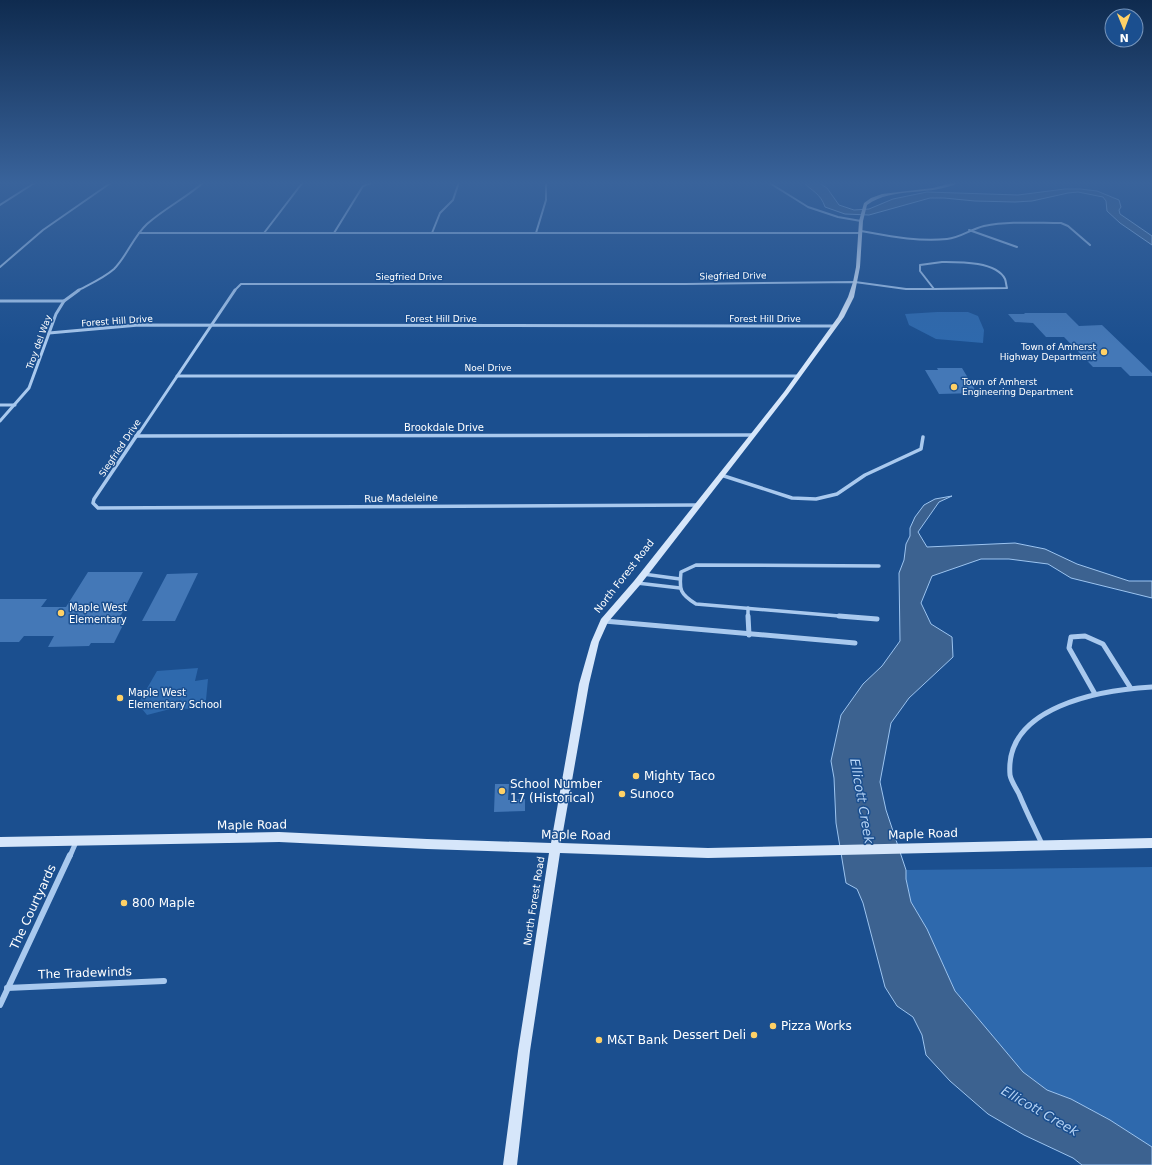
<svg xmlns="http://www.w3.org/2000/svg" width="1152" height="1165" font-family="'DejaVu Sans',sans-serif">
<style>
.green{fill:#2e69ad}
.water{fill:#3c6290;stroke:#9cc4f0}
.building{fill:#4478b7}
.lines{fill:none;stroke-linecap:round;stroke-linejoin:round}
.street-far4{stroke:#a9c9ee;stroke-width:2}
.street-far3{stroke:#a9c9ee;stroke-width:3}
.street-far2{stroke:#a9c9ee;stroke-width:3.5}
.street-far1{stroke:#a9c9ee;stroke-width:5}
.street{stroke:#a9c9ee;stroke-width:6}
.secondary{fill:#d6e6fa;fill-rule:evenodd}
.poi-dot{fill:#ffd166;stroke:#1b4f8f;stroke-width:1.5}
.labels{text-anchor:middle;dominant-baseline:central;stroke-width:3;stroke-linejoin:round;paint-order:stroke}
.far-street-label{font-size:9px;fill:#fff;stroke:#1b4f8f}
.far-poi-label{font-size:9px;fill:#fff;stroke:#1b4f8f;text-anchor:end}
.street-label{font-size:10px;fill:#fff;stroke:#1b4f8f}
.poi-label{font-size:10px;fill:#fff;stroke:#1b4f8f;text-anchor:start}
.near-poi-label{font-size:12px;fill:#fff;stroke:#1b4f8f;text-anchor:start}
.near-street-label{font-size:12px;fill:#fff;stroke:#1b4f8f}
.near-water-label{font-size:13px;font-style:italic;fill:#b5d3f5;stroke:#1b4f8f}
</style>
<rect width="100%" height="100%" fill="#1b4f8f"/>
<!-- green -->
<g class="green">
<polygon points="937,312 968,312 978,316 984,330 983,343 936,339 909,325 905,314"/>
<polygon points="198,668 195,681 208,679 206,700 190,709 174,708 147,715 138,704 157,671"/>
<polygon points="1152,867 1152,1147 1110,1120 1071,1099 1047,1090 1023,1072 955,991 927,929 911,902 906,879 906,870"/>
</g>
<!-- water -->
<g class="water">
<path d="M803,182h14l10,6 12,17 15,5 15,-1 24,-10 34,-7 91,3 47,-6h15l17,2 22,9 2,7 -2,3 1,4 32,22v9l-32,-22 -13,-12 -1,-10 -3,-4 -25,-5 -10,1 -36,8 -17,1 -40,-1 -31,-3h-14l-61,17 -24,-1 -20,-7c-4,-13 -13,-16 -22,-25z"/>
<polygon points="952,496 939,502 918,532 927,547 1015,543 1045,549 1077,564 1129,581 1152,581 1152,598 1071,578 1048,564 1009,559 981,559 932,576 921,603 931,624 952,637 953,657 909,698 891,723 880,782 886,810 906,870 906,879 911,902 927,929 955,991 1023,1072 1047,1090 1071,1099 1110,1120 1152,1147 1152,1165 1082,1165 1073,1158 1024,1135 988,1114 950,1081 926,1055 922,1035 913,1017 897,1006 885,987 863,903 857,889 846,883 836,823 834,778 831,761 841,715 863,684 882,666 900,641 899,573 904,560 906,544 910,536 910,528 915,517 924,505 935,499"/>
</g>
<!-- building -->
<g class="building">
<polygon points="1024,313 1066,313 1079,326 1102,325 1152,373 1152,376 1130,376 1121,367 1093,367 1064,337 1046,337 1033,323 1015,322 1008,314 1025,314"/>
<polygon points="937,368 962,368 977,393 939,394 925,370 938,370"/>
<polygon points="88,572 143,572 119,619 126,619 114,643 91,643 89,646 48,647 54,636 24,636 19,642 0,642 0,599 47,599 41,607 66,607"/>
<polygon points="198,573 175,621 142,621 167,574"/>
<polygon points="495,784 509,784 508,800 525,799 525,811 494,812"/>
</g>
<g class="lines">
<!-- street-far4 -->
<g class="street-far4">
<polyline points="768,182 808,207 838,217 861,221"/>
<polyline points="0,205 36,182"/>
<polyline points="969,230 1017,247"/>
<path d="M861,231c28,5 57,11 86,8 13,-1 24,-10 37,-13 25,-5 51,-3 77,-3l7,3 22,19"/>
<polyline points="139,233 861,233"/>
<polyline points="264,233 303,182"/>
<polyline points="334,233 363,186 374,182"/>
<polyline points="432,233 440,213 453,200 459,182"/>
<polyline points="536,233 546,200 546,182"/>
<path d="M942,262c16,0 54,-1 63,17 1,2 1,6 2,9l-73,1 -14,-18v-6z"/>
<polyline points="0,267 43,230 112,182"/>
<path d="M77,291c11,-6 27,-13 37,-22 13,-13 19,-32 33,-45 18,-16 39,-26 57,-42"/>
<polyline points="234,291 241,284 686,284 855,282 906,289 934,289"/>
</g>
<!-- street-far3 -->
<g class="street-far3">
<polyline points="0,301 64,301"/>
<polyline points="49,333 139,325 834,326"/>
<polyline points="177,376 798,376"/>
<polyline points="0,405 15,405"/>
<polyline points="0,421 29,388 56,314 64,301 79,290"/>
<polyline points="139,433 235,290"/>
</g>
<!-- street-far2 -->
<g class="street-far2">
<polyline points="139,432 94,499 93,503 98,508 697,505"/>
<polyline points="136,436 753,435"/>
<polyline points="721,475 792,498 816,499 837,494 865,475 921,449 923,437"/>
<polyline points="643,574 680,579"/>
<polyline points="637,583 680,588"/>
<polyline points="748,608 748,617"/>
<path d="M851,617l-155,-13c-16,-10 -17,-14 -15,-32l15,-7 183,1"/>
</g>
<!-- street-far1 -->
<g class="street-far1">
<polyline points="748,616 749,635"/>
<polyline points="839,616 877,619"/>
<polyline points="604,621 855,643"/>
<polyline points="1095,694 1069,648 1071,637 1085,636 1103,644 1130,687"/>
<path d="M1042,844c-8,-17 -16,-33 -23,-50 -3,-6 -8,-13 -9,-19 -6,-69 91,-85 142,-88"/>
<polyline points="70,856 76,842"/>
</g>
<!-- street -->
<g class="street">
<polyline points="7,988 164,981"/>
<polyline points="0,1005 70,855"/>
</g>
<!-- secondary -->
<path class="secondary" d="M955,182h5c-28,15 -67,4 -93,23l-4,16 -3,46 -6,30 -10,20 -56,77 -148,191 -32,37 -9,20 -10,42 -28,159 147,5 444,-10v10l-444,10 -148,-5 -30,198 -13,114h-14l15,-114 31,-198 -122,-4 -148,-7 -279,5v-10l279,-5 148,7 124,4 28,-159 12,-42 10,-23 33,-38 150,-189 54,-75 10,-20 5,-15 3,-15 3,-46 5,-18 7,-5 11,-4 51,-6z"/>
</g>
<!-- sky -->
<linearGradient id="sky" x2="0" y2="1"><stop stop-color="#0f2b4f"/><stop offset="0.53" stop-color="#39639b"/><stop offset="1" stop-color="#39639b" stop-opacity="0"/></linearGradient>
<rect width="1152" height="345" fill="url(#sky)"/>
<!-- markers -->
<g class="poi-dot">
<circle cx="1104" cy="352" r="4"/>
<circle cx="954" cy="387" r="4"/>
<circle cx="61" cy="613" r="4"/>
<circle cx="120" cy="698" r="4"/>
<circle cx="636" cy="776" r="4"/>
<circle cx="502" cy="791" r="4"/>
<circle cx="622" cy="794" r="4"/>
<circle cx="124" cy="903" r="4"/>
<circle cx="773" cy="1026" r="4"/>
<circle cx="754" cy="1035" r="4"/>
<circle cx="599" cy="1040" r="4"/>
</g>
<g class="labels">
<!-- far-street labels -->
<g class="far-street-label">
<text transform="translate(733 276) rotate(-1)">Siegfried Drive</text>
<text x="409" y="277">Siegfried Drive</text>
<text x="441" y="319">Forest Hill Drive</text>
<text x="765" y="319">Forest Hill Drive</text>
<text transform="translate(117 321) rotate(-4)">Forest Hill Drive</text>
<text transform="translate(39 342) rotate(-70)">Troy del Way</text>
<text x="488" y="368">Noel Drive</text>
<text transform="translate(120 448) rotate(-56)">Siegfried Drive</text>
</g>
<!-- far-poi labels -->
<g class="far-poi-label">
<text x="1096" y="347">Town of Amherst<tspan x="1096" dy="10">Highway Department</tspan></text>
<text x="962" y="382" text-anchor="start">Town of Amherst<tspan x="962" dy="10">Engineering Department</tspan></text>
</g>
<!-- street labels -->
<g class="street-label">
<text x="444" y="427">Brookdale Drive</text>
<text transform="translate(401 498) rotate(-1)">Rue Madeleine</text>
<text transform="translate(624 576) rotate(-52)">North Forest Road</text>
<text transform="translate(534 901) rotate(-81)">North Forest Road</text>
</g>
<!-- poi labels -->
<g class="poi-label">
<text x="69" y="607">Maple West<tspan x="69" dy="12">Elementary</tspan></text>
<text x="128" y="692">Maple West<tspan x="128" dy="12">Elementary School</tspan></text>
</g>
<!-- near-poi labels -->
<g class="near-poi-label">
<text x="644" y="776">Mighty Taco</text>
<text x="510" y="784">School Number<tspan x="510" dy="14">17 (Historical)</tspan></text>
<text x="630" y="794">Sunoco</text>
<text x="132" y="903">800 Maple</text>
<text x="781" y="1026">Pizza Works</text>
<text x="746" y="1035" text-anchor="end">Dessert Deli</text>
<text x="607" y="1040">M&amp;T Bank</text>
</g>
<!-- near-street labels -->
<g class="near-street-label">
<text transform="translate(252 825) rotate(-1)">Maple Road</text>
<text transform="translate(923 834) rotate(-2)">Maple Road</text>
<text transform="translate(576 835) rotate(1)">Maple Road</text>
<text transform="translate(33 907) rotate(-65)">The Courtyards</text>
<text transform="translate(85 973) rotate(-2)">The Tradewinds</text>
</g>
<!-- near-water labels -->
<g class="near-water-label">
<text transform="translate(862 801) rotate(80)">Ellicott Creek</text>
<text transform="translate(1040 1111) rotate(30)">Ellicott Creek</text>
</g>
</g>
<!-- north arrow -->
<g transform="translate(1124 28) rotate(179)"><circle r="19" fill="#1b4f8f" stroke="#7695bc"/>
<path d="M0-3L7 15L0 10L-7 15Z" fill="#ffd166"/>
<text y="-6" font-size="11" font-weight="bold" text-anchor="middle" fill="#ffffff">N</text>
</g>
</svg>
